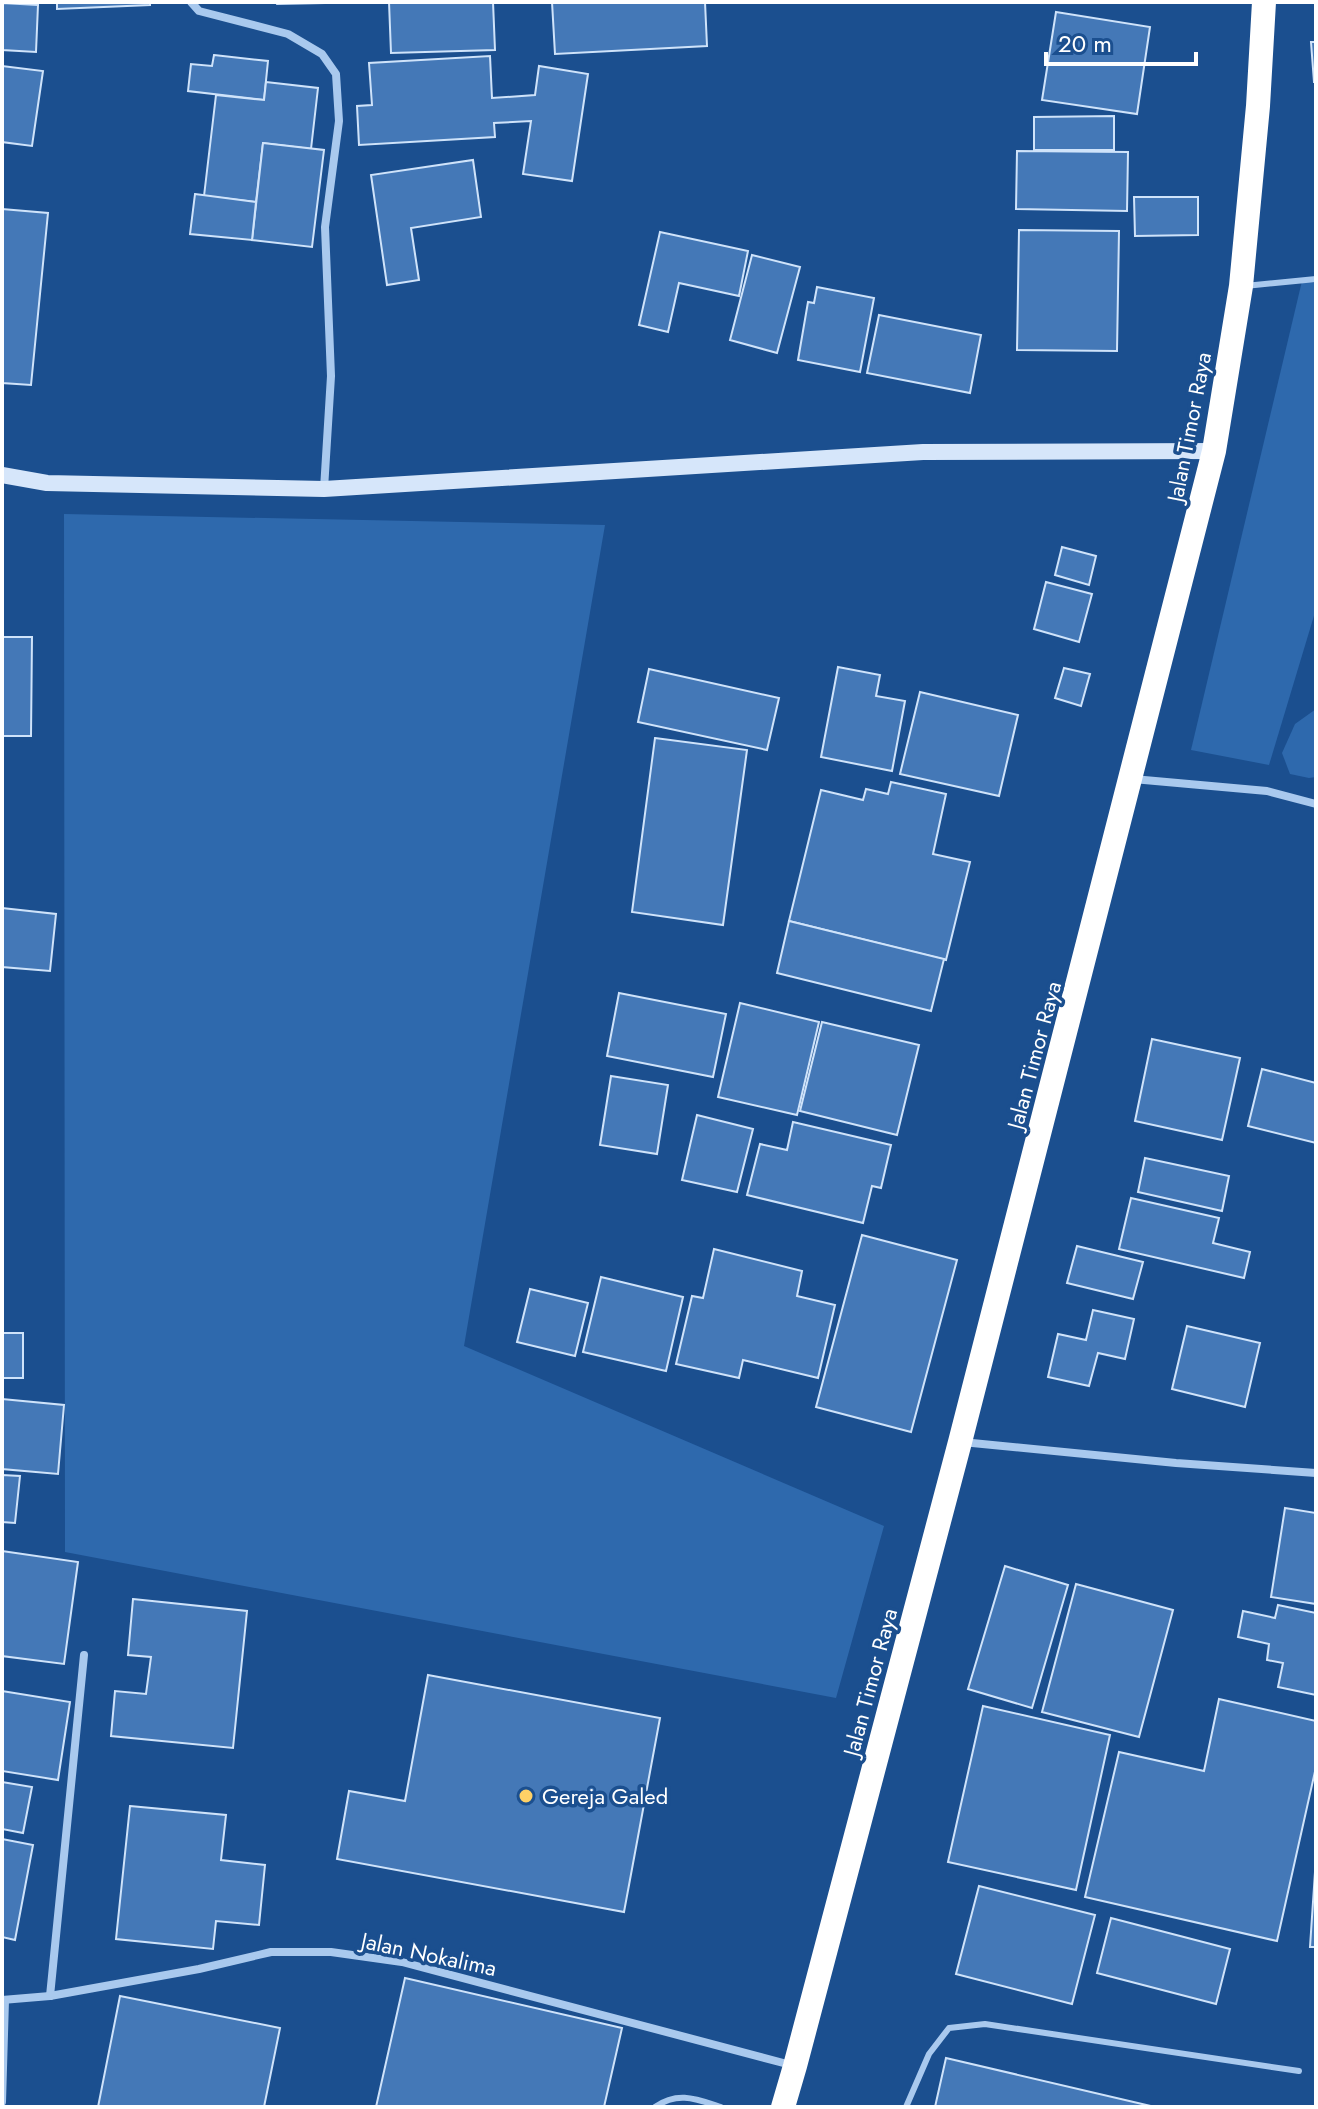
<svg xmlns="http://www.w3.org/2000/svg" width="1318" height="2109" font-family="Jost,sans-serif">
<style>
.green{fill:#2e69ad}
.building{fill:#4478b7;stroke:#cfe3fa;stroke-width:2}
.lines{fill:none;stroke-linecap:round;stroke-linejoin:round}
.lane{stroke:#a9c9ee;stroke-width:6}
.street{stroke:#a9c9ee;stroke-width:8}
.secondary{stroke:#d6e6fa;stroke-width:16}
.highway{stroke:#fff;stroke-width:24}
.poi-dot{fill:#ffd166;stroke:#1b4f8f;stroke-width:3}
.labels{text-anchor:middle;dominant-baseline:central;stroke-width:7;stroke-linejoin:round;paint-order:stroke}
.street-label{font-size:22px;fill:#fff;stroke:#1b4f8f}
.poi-label{font-size:22px;fill:#fff;stroke:#1b4f8f;text-anchor:start}
</style>
<rect width="100%" height="100%" fill="#1b4f8f"/>
<!-- green -->
<g class="green">
<polygon points="1302,281 1316,283 1316,609 1269,765 1191,750"/>
<polygon points="64,514 605,525 464,1346 884,1526 836,1698 65,1552"/>
<polygon points="1316,709 1316,777 1309,778 1290,774 1282,753 1295,724"/>
</g>
<!-- building -->
<g class="building">
<polygon points="57,2 150,2 150,5 57,9"/>
<polygon points="276,2 374,2 277,4"/>
<polygon points="389,2 493,2 495,50 391,53"/>
<polygon points="552,2 705,2 707,46 555,54"/>
<polygon points="2,3 38,5 36,52 2,50"/>
<polygon points="1056,12 1150,27 1137,114 1042,100"/>
<polygon points="1311,42 1316,42 1316,82 1314,82"/>
<polygon points="214,55 268,61 264,100 188,91 191,64 212,66"/>
<polygon points="490,56 492,98 535,95 539,66 588,74 572,181 523,174 531,121 494,123 495,137 359,145 357,106 372,105 369,63"/>
<polygon points="2,66 43,71 32,146 2,142"/>
<polygon points="266,82 318,88 311,149 263,143 256,202 204,196 216,95 264,100"/>
<polygon points="1114,116 1114,150 1034,150 1034,117"/>
<polygon points="263,143 324,150 312,247 252,240"/>
<polygon points="1017,151 1128,152 1127,211 1016,209"/>
<polygon points="473,160 481,217 411,228 419,280 387,285 371,175"/>
<polygon points="195,194 256,202 252,240 190,234"/>
<polygon points="1134,197 1198,197 1198,235 1135,236"/>
<polygon points="2,209 48,213 31,385 2,383"/>
<polygon points="1019,230 1119,231 1117,351 1017,350"/>
<polygon points="660,232 748,251 739,296 679,283 668,332 639,325"/>
<polygon points="752,255 800,267 777,353 730,340"/>
<polygon points="817,287 874,298 860,372 798,360 808,302 814,303"/>
<polygon points="879,315 981,335 970,393 867,373"/>
<polygon points="1062,547 1096,556 1089,585 1055,575"/>
<polygon points="1046,582 1092,594 1079,642 1034,629"/>
<polygon points="2,637 32,637 31,736 2,736"/>
<polygon points="838,667 880,675 876,696 905,701 892,771 821,757"/>
<polygon points="1064,668 1090,674 1081,706 1055,698"/>
<polygon points="649,669 779,698 767,750 638,722"/>
<polygon points="920,692 1018,715 999,796 900,774"/>
<polygon points="655,738 747,750 723,925 632,912"/>
<polygon points="891,782 946,794 933,854 970,862 946,960 789,921 821,790 863,800 866,789 888,794"/>
<polygon points="2,908 56,914 50,971 2,967"/>
<polygon points="789,921 944,959 931,1011 777,973"/>
<polygon points="619,993 726,1014 713,1077 607,1056"/>
<polygon points="740,1003 819,1022 797,1115 718,1097"/>
<polygon points="822,1022 919,1045 897,1135 800,1111"/>
<polygon points="1152,1039 1240,1058 1222,1140 1135,1121"/>
<polygon points="1262,1069 1316,1083 1316,1143 1248,1126"/>
<polygon points="611,1076 668,1085 657,1154 600,1145"/>
<polygon points="697,1115 753,1129 737,1192 682,1180"/>
<polygon points="793,1122 891,1145 881,1188 872,1186 863,1223 747,1195 760,1144 787,1150"/>
<polygon points="1145,1158 1229,1176 1222,1211 1138,1192"/>
<polygon points="1131,1198 1219,1218 1213,1243 1250,1252 1244,1278 1119,1249"/>
<polygon points="862,1235 957,1260 911,1432 816,1407"/>
<polygon points="1077,1246 1143,1262 1133,1299 1067,1283"/>
<polygon points="714,1249 802,1271 797,1296 835,1305 818,1378 743,1360 739,1378 676,1364 692,1296 703,1298"/>
<polygon points="601,1277 683,1297 666,1371 583,1352"/>
<polygon points="530,1289 588,1303 575,1356 517,1342"/>
<polygon points="1093,1310 1134,1319 1125,1359 1098,1353 1089,1386 1048,1377 1058,1334 1086,1340"/>
<polygon points="1187,1326 1260,1343 1245,1407 1172,1389"/>
<rect x="2" y="1333" width="21" height="45"/>
<polygon points="2,1399 64,1405 58,1474 2,1469"/>
<polygon points="2,1475 20,1476 15,1523 2,1522"/>
<polygon points="1285,1508 1316,1513 1316,1604 1271,1597"/>
<polygon points="2,1551 78,1562 64,1664 2,1656"/>
<polygon points="1005,1566 1068,1585 1032,1708 968,1689"/>
<polygon points="1076,1584 1173,1610 1139,1737 1042,1712"/>
<polygon points="133,1599 247,1611 233,1748 111,1736 115,1691 146,1694 151,1657 128,1655"/>
<polygon points="1278,1605 1316,1613 1316,1695 1278,1687 1283,1663 1267,1660 1269,1644 1238,1637 1243,1611 1275,1618"/>
<polygon points="428,1675 660,1718 624,1912 337,1859 349,1791 405,1801"/>
<polygon points="2,1691 70,1702 58,1780 2,1771"/>
<polygon points="1219,1699 1316,1721 1316,1767 1277,1941 1085,1897 1119,1752 1204,1771"/>
<polygon points="983,1706 1110,1735 1076,1890 948,1862"/>
<polygon points="2,1782 32,1787 23,1833 2,1829"/>
<polygon points="130,1806 226,1815 221,1860 265,1865 259,1925 216,1921 213,1949 116,1939"/>
<polygon points="2,1839 33,1845 15,1940 2,1937"/>
<polygon points="1316,1857 1316,1947 1310,1947"/>
<polygon points="979,1886 1095,1915 1072,2004 956,1974"/>
<polygon points="1111,1918 1230,1949 1216,2004 1097,1973"/>
<polygon points="405,1978 622,2028 604,2107 376,2107"/>
<polygon points="120,1996 280,2028 264,2107 98,2107"/>
<polygon points="946,2058 1155,2107 935,2107"/>
</g>
<g class="lines">
<!-- lane -->
<g class="lane">
<polyline points="1245,286 1316,279"/>
<path d="M655,2107c23,-16 41,-8 66,0"/>
<polyline points="906,2107 929,2054 949,2028 985,2024 1299,2071"/>
</g>
<!-- street -->
<g class="street">
<polyline points="191,2 199,11 288,34 322,54 336,74 339,121 325,227 331,376 324,489"/>
<polyline points="1133,779 1267,791 1316,804"/>
<polyline points="962,1442 1176,1463 1316,1473"/>
<polyline points="50,1996 84,1655"/>
<polyline points="2,2000 50,1996 199,1969 271,1952 331,1952 402,1962 791,2065"/>
<polyline points="2,2102 5,2000"/>
</g>
<!-- secondary -->
<polyline class="secondary" points="2,475 47,483 324,489 923,452 1214,451"/>
<!-- highway -->
<polyline class="highway" points="783,2107 795,2066 960,1442 1214,451 1241,286 1258,106 1264,2"/>
</g>
<!-- markers -->
<circle class="poi-dot" cx="526" cy="1796" r="8"/>
<g class="labels">
<!-- street labels -->
<g class="street-label">
<text transform="translate(1189 427) rotate(-79)">Jalan Timor Raya</text>
<text transform="translate(1034 1055) rotate(-75)">Jalan Timor Raya</text>
<text transform="translate(870 1682) rotate(-75)">Jalan Timor Raya</text>
<text transform="translate(429 1954) rotate(12)">Jalan Nokalima</text>
</g>
<!-- poi labels -->
<g class="poi-label">
<text x="542" y="1796">Gereja Galed</text>
</g>
</g>
<!-- border -->
<rect width="1318" height="2109" fill="none" stroke="#ffffff" stroke-width="8"/>
<!-- scale -->
<path d="M1046 52v12h150v-12" fill="none" stroke="#ffffff" stroke-width="4"/>
<text x="1058" y="52" font-size="24" fill="#ffffff" stroke="#1b4f8f" stroke-width="6" paint-order="stroke">20 m</text>
</svg>
